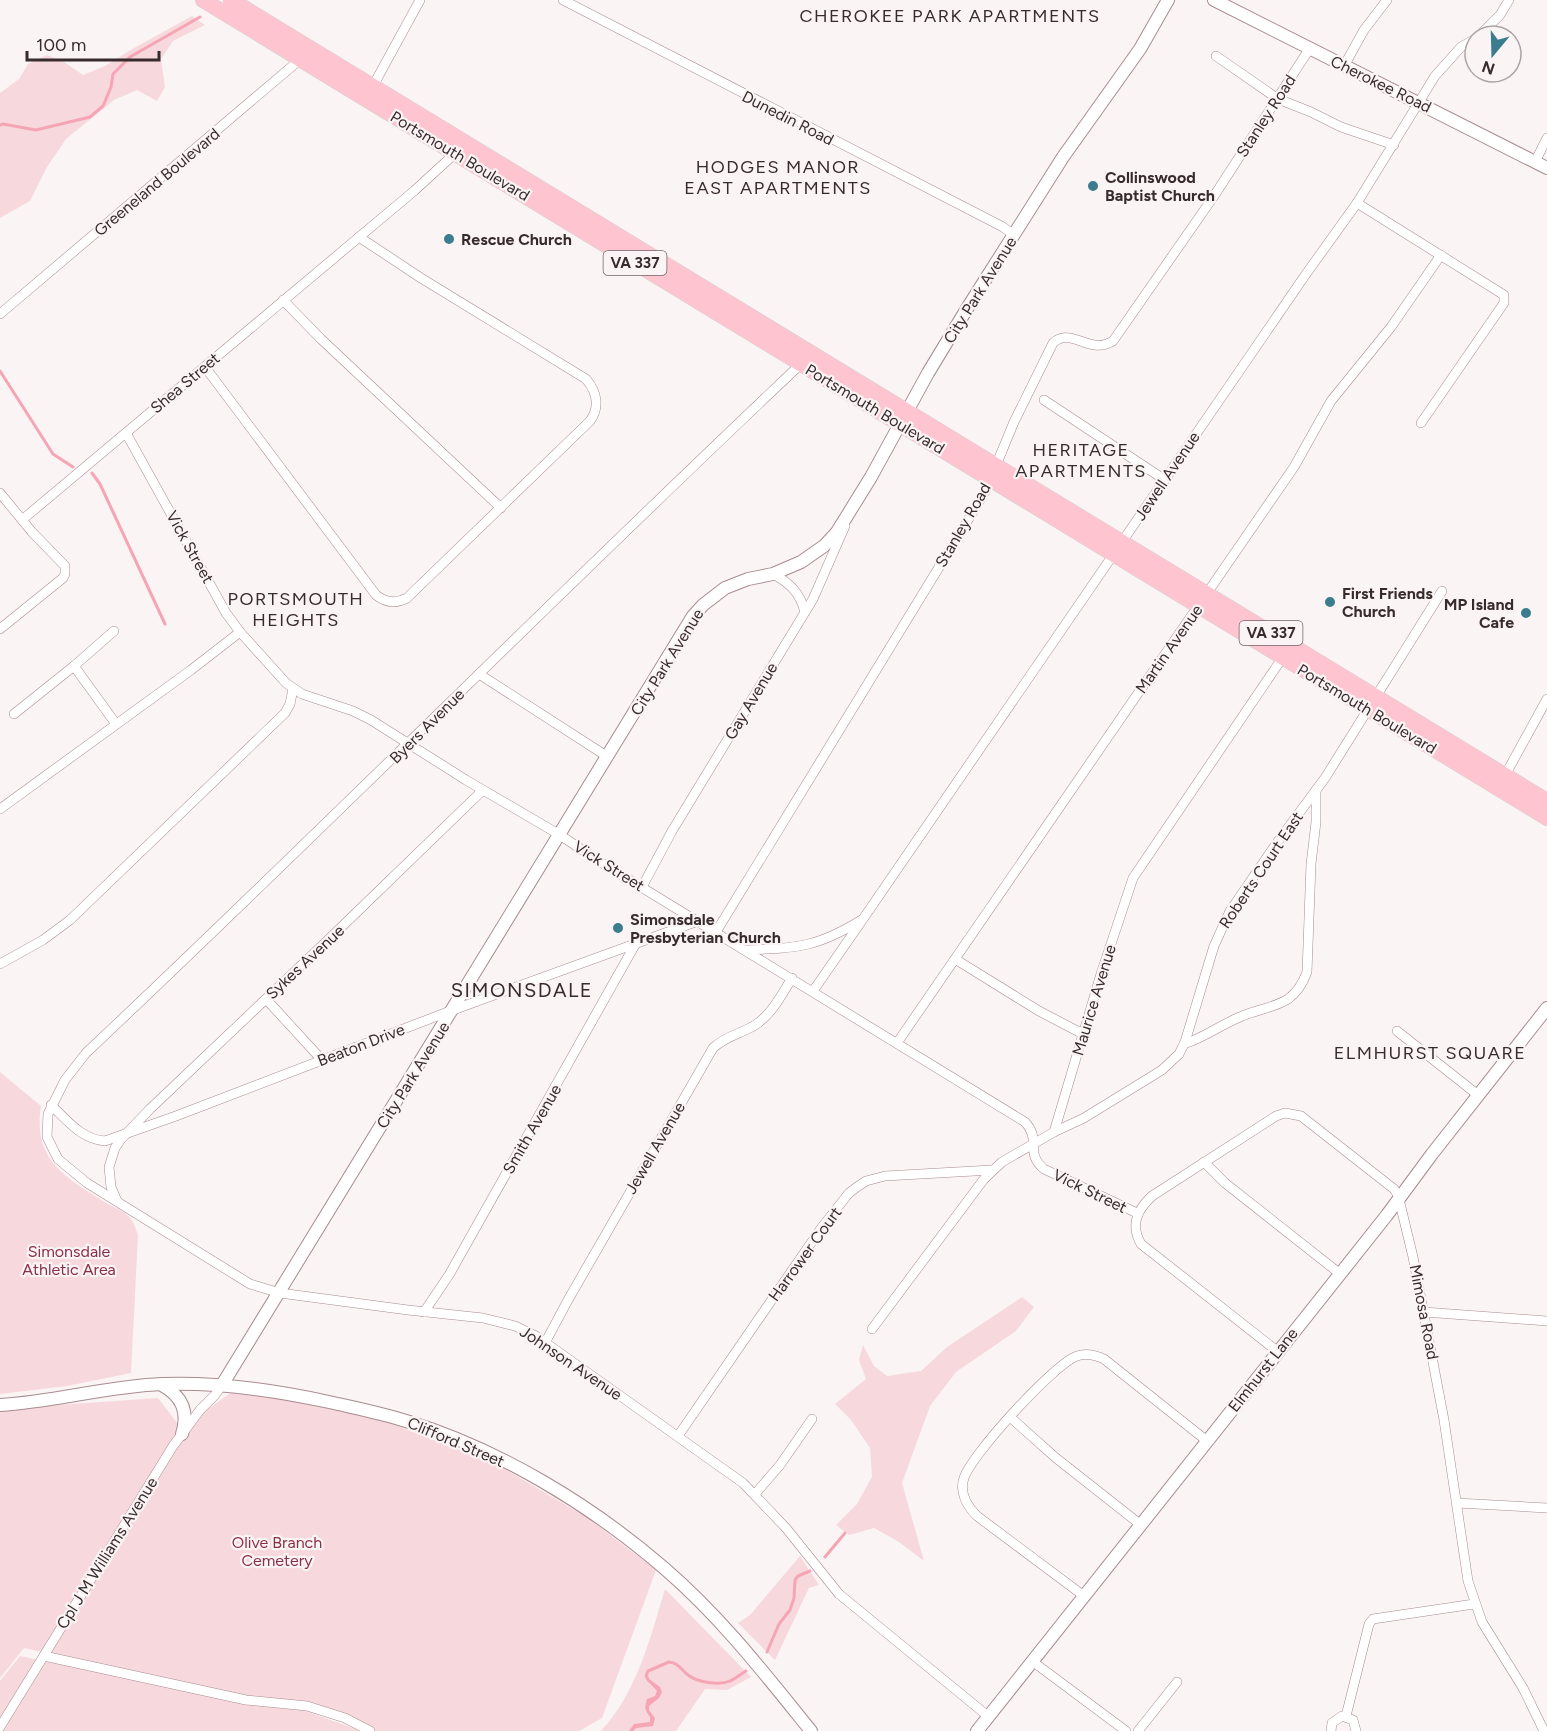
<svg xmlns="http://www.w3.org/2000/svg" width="1547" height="1731" font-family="Figtree,sans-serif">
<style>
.green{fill:#f7d9dd}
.water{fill:#f5a5b4}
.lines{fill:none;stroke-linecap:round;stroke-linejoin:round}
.stream{stroke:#f5a5b4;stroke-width:3}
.minor-casing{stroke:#a98b90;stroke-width:10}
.tertiary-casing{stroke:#a98b90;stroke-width:14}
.primary-casing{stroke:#d3d0d1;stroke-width:16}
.minor{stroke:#fff;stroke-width:9}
.tertiary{stroke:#fff;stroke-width:12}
.primary{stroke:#fec5d0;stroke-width:15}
.poi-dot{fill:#3b7d8e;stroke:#faf4f4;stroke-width:2}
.labels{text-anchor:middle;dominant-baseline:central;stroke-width:4.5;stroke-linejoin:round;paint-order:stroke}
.shield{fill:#faf4f4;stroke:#726769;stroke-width:1.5}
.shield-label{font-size:15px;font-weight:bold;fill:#382b2d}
.street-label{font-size:16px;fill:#382b2d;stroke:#faf4f4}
.poi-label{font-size:16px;font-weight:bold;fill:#382b2d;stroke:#faf4f4;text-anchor:start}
.park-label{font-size:16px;fill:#8b2f48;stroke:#faf4f4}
.neighbourhood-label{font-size:18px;letter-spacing:1.5px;fill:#382b2d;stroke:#faf4f4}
.quarter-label{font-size:20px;letter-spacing:1.5px;fill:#382b2d;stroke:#faf4f4}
</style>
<rect width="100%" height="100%" fill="#faf4f4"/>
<!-- green -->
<g class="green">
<polygon points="192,16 205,25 173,41 161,59 165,87 157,101 137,90 114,100 66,139 47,167 30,201 0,218 0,93 19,79 28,64 47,55 64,62 83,75 105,66 134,48"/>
<path d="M0,1072l41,34c-9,54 25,72 65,97 7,4 19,8 24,15 4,4 6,12 8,17l-7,138 -64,13 -67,8z"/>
<polygon points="1022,1297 1034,1307 1016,1331 956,1372 930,1406 902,1483 924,1561 899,1542 874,1528 849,1535 836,1525 857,1504 872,1477 870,1448 851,1420 835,1404 866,1379 859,1360 863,1345 874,1366 887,1376 921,1371 947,1347"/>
<polygon points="232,1392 252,1393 380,1419 498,1465 588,1518 656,1570 602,1718 579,1731 374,1731 315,1703 262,1701 24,1648 0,1678 0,1409 158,1398 184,1432 194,1419"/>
<polygon points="800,1556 819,1585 809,1588 775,1660 738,1623 750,1615"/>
<path d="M665,1589l86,88 -24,13 -22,-1 -29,42h-75c36,-39 49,-92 64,-142z"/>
<polygon points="20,1656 255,1705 300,1709 361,1731 0,1731 0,1681"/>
</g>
<!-- water -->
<path class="water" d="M646,1679h3l11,8 2,5 -3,6 -10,8v4l6,8 -2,8 -17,2 -3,3h-4l5,-7 16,-2v-5c-5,-7 -6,-9 -3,-18l8,-3 2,-5z"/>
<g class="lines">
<!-- stream -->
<g class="stream">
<polyline points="0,125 3,124 36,130 90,117 103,106 111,87 113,74 130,57 200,17"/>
<polyline points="0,371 53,454 73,467"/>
<polyline points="92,473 100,484 165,624"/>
<polyline points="825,1557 845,1533"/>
<polyline points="767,1652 779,1624 790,1610 794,1598 795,1580 798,1576 810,1571"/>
<path d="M649,1681l-3,-5 2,-5 21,-9c10,1 12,8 19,13 9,7 31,11 42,6 5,-2 11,-7 16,-10"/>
</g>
<!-- minor casing -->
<g class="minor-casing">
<g id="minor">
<polyline points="563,0 1003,227 1014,235"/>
<polyline points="1479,36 1500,15 1509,0"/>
<polyline points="1216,56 1278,99 1311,112 1341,127 1394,145"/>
<polyline points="1344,66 1364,30 1387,0"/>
<polyline points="373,86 420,0"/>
<polyline points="1535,162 1547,138"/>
<polyline points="1357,203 1504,295 1504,303 1421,423"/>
<polyline points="283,300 321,339 501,508"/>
<polyline points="0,314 303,57"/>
<path d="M803,362c-242,228 -476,464 -717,691l-21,27 -17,34 -1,23 11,22 29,24 163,101 30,9 128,17 75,8 32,8 21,10 207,147 43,45 53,66 150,123"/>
<path d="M205,367l171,228c10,8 20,9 31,3l183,-177c10,-14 7,-29 -4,-42l-165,-101 -62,-41"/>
<polyline points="1044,400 1165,480"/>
<path d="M126,433l100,180 14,19 46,51 16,11 51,17 18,9 95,60 94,55 37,25 428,262c17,18 -1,30 19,47l93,44"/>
<polyline points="0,493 32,532 65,566 65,574 63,578 0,629"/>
<polyline points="22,520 414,191 450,158 456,150"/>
<path d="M773,574c17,9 27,19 32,38"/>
<polyline points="74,666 114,631"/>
<polyline points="479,674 608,757"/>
<polyline points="14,714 74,666 116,724"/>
<polyline points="1503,779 1547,699"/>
<polyline points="0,809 191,670 240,632"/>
<polyline points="642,887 672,831 813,599 845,526"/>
<path d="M716,932l269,-440 29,-70 39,-79c19,-17 36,13 60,-2l101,-145 96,-148"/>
<path d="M746,950c53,-2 72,-3 117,-31l443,-645 51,-71 78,-127 26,-29 14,-8"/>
<polyline points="955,959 1039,1011 1083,1034"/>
<polyline points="0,964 43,940 70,920 285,713 290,704 293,689"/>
<polyline points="813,991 861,922"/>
<polyline points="266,999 322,1060"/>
<polyline points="1397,1031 1478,1095"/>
<polyline points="897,1043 1294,467 1331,401 1391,327 1441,255"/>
<path d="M1184,1044c20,-6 36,-19 56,-27 15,-7 34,-9 48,-18 10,-7 15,-16 19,-27l4,-108 5,-42v-32"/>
<path d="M51,1105c17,16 30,34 54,36l71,-25 277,-106 245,-89"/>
<polyline points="1054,1132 1084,1118 1162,1070 1179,1054 1185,1042 1214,946 1230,911 1276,844 1325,778 1442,591"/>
<polyline points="1204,1162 1225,1183 1339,1273"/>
<polyline points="117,1201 111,1187 109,1167 115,1148 121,1139 150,1109 328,940 483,790"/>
<polyline points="424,1312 449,1275 636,943"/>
<polyline points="1424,1312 1547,1321"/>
<polyline points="872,1329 984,1179 1002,1162 1054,1132 1101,974 1133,878 1285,654"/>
<path d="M545,1343l23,-43 145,-252c15,-14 30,-14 45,-25 15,-11 24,-29 34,-45"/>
<path d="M1277,1351l-136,-107c-11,-19 -4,-34 11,-48l124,-80 9,-3 16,3 93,73 4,6 15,62 31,163 24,161 14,41 41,66 21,43"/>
<polyline points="1010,1417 1056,1458 1141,1525"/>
<polyline points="678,1436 822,1227 849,1193 857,1187 866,1181 885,1176 992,1170"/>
<polyline points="755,1494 780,1465 812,1419"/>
<polyline points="1457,1503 1547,1508"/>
<path d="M1084,1596l-107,-80c-10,-10 -18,-24 -13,-38 7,-23 91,-115 113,-122 9,-3 18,-1 27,3l103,82"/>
<polyline points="44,1656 246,1700 307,1706 345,1718 370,1731"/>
<polyline points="1032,1661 1126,1731"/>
<polyline points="1346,1716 1369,1624 1373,1619 1474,1604"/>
<polyline points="0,1727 173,1446 200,1410 215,1395 222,1385"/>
<polyline points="1138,1731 1177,1682"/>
<polyline points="1331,1731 1332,1723 1342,1716 1353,1720 1356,1731"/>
</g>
</g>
<!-- tertiary casing -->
<g class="tertiary-casing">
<g id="tertiary">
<polyline points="1214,0 1547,168"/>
<path d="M162,1385c20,11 27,27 20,49"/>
<polyline points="222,1385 693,616 703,605 725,588 748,579 773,574 801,562 824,546 837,532 871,477 928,373 968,307 1063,157 1140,49 1168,0"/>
<path d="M0,1405c54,-3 108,-19 162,-21 57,-2 112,6 167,18 26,6 52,11 77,19 93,28 185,84 258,147 56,48 101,106 147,163"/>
<polyline points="977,1731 1387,1215 1432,1154 1547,1008"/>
</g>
</g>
<!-- primary casing -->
<g class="primary-casing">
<g id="primary">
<polyline points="203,0 1547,818"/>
<polyline points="231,0 1547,801"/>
</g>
</g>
<!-- minor -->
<use href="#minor" class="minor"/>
<!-- tertiary -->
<use href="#tertiary" class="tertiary"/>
<!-- primary -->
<use href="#primary" class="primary"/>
</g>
<!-- markers -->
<g class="poi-dot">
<circle cx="1093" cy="186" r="6"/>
<circle cx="449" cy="239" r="6"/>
<circle cx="1330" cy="602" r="6"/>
<circle cx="1526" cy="613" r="6"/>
<circle cx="618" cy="928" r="6"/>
</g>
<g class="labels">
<!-- shield labels -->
<g class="shield">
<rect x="603.5" y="251" width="63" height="24" rx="4.5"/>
<rect x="1239.5" y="621" width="63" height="24" rx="4.5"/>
</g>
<g class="shield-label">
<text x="635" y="263">VA 337</text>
<text x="1271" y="633">VA 337</text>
</g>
<!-- street labels -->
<g class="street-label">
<text transform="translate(1381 84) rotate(26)">Cherokee Road</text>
<text transform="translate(1266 116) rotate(-57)">Stanley Road</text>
<text transform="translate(788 118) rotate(27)">Dunedin Road</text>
<text transform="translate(460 156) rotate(31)">Portsmouth Boulevard</text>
<text transform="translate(157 182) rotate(-40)">Greeneland Boulevard</text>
<text transform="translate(980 290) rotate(-58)">City Park Avenue</text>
<text transform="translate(185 383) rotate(-40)">Shea Street</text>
<text transform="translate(875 409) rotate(31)">Portsmouth Boulevard</text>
<text transform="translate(1167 476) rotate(-56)">Jewell Avenue</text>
<text transform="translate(963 525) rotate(-60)">Stanley Road</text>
<text transform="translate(190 547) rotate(61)">Vick Street</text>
<text transform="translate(1169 649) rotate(-55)">Martin Avenue</text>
<text transform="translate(667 662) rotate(-58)">City Park Avenue</text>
<text transform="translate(751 701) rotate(-59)">Gay Avenue</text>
<text transform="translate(1367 709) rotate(31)">Portsmouth Boulevard</text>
<text transform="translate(427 726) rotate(-45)">Byers Avenue</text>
<text transform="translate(609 866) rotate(32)">Vick Street</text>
<text transform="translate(1261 870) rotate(-56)">Roberts Court East</text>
<text transform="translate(305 962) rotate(-43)">Sykes Avenue</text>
<text transform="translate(1094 1000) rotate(-73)">Maurice Avenue</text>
<text transform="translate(361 1045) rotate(-21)">Beaton Drive</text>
<text transform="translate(413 1075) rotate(-58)">City Park Avenue</text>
<text transform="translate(532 1129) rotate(-60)">Smith Avenue</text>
<text transform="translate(655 1148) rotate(-60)">Jewell Avenue</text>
<text transform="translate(1090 1191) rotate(26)">Vick Street</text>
<text transform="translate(805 1254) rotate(-54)">Harrower Court</text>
<text transform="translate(1424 1312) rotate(79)">Mimosa Road</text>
<text transform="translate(571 1363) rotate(34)">Johnson Avenue</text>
<text transform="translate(1263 1370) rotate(-52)">Elmhurst Lane</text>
<text transform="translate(456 1442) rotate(23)">Clifford Street</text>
<text transform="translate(107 1553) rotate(-58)">Cpl J M Williams Avenue</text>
</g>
<!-- poi labels -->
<g class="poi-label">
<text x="1105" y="177">Collinswood<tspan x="1105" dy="18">Baptist Church</tspan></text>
<text x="461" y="239">Rescue Church</text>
<text x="1342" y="593">First Friends<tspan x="1342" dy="18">Church</tspan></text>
<text x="1514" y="604" text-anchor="end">MP Island<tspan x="1514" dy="18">Cafe</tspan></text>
<text x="630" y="919">Simonsdale<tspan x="630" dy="18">Presbyterian Church</tspan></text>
</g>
<!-- park labels -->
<g class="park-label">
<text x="69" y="1251">Simonsdale<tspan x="69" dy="18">Athletic Area</tspan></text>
<text x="277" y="1542">Olive Branch<tspan x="277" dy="18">Cemetery</tspan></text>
</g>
<!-- neighbourhood labels -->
<g class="neighbourhood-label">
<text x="950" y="16">CHEROKEE PARK APARTMENTS</text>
<text x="778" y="167">HODGES MANOR<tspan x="778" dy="21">EAST APARTMENTS</tspan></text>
<text x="1081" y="450">HERITAGE<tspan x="1081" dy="21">APARTMENTS</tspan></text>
<text x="296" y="599">PORTSMOUTH<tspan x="296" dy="21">HEIGHTS</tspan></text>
<text x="1430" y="1053">ELMHURST SQUARE</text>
</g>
<!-- quarter labels -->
<g class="quarter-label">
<text x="522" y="990">SIMONSDALE</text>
</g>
</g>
<!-- north arrow -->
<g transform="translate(1493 54) rotate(199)"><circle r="28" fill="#faf4f4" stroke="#aca4a4" stroke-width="1.5"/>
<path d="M0-4.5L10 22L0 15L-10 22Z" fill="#3b7d8e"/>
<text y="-9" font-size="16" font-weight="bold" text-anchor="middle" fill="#382b2d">N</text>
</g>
<!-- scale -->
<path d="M27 51v9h132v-9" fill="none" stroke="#382b2d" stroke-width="3"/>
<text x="36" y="51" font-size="18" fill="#382b2d" stroke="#faf4f4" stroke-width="4.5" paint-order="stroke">100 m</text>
</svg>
